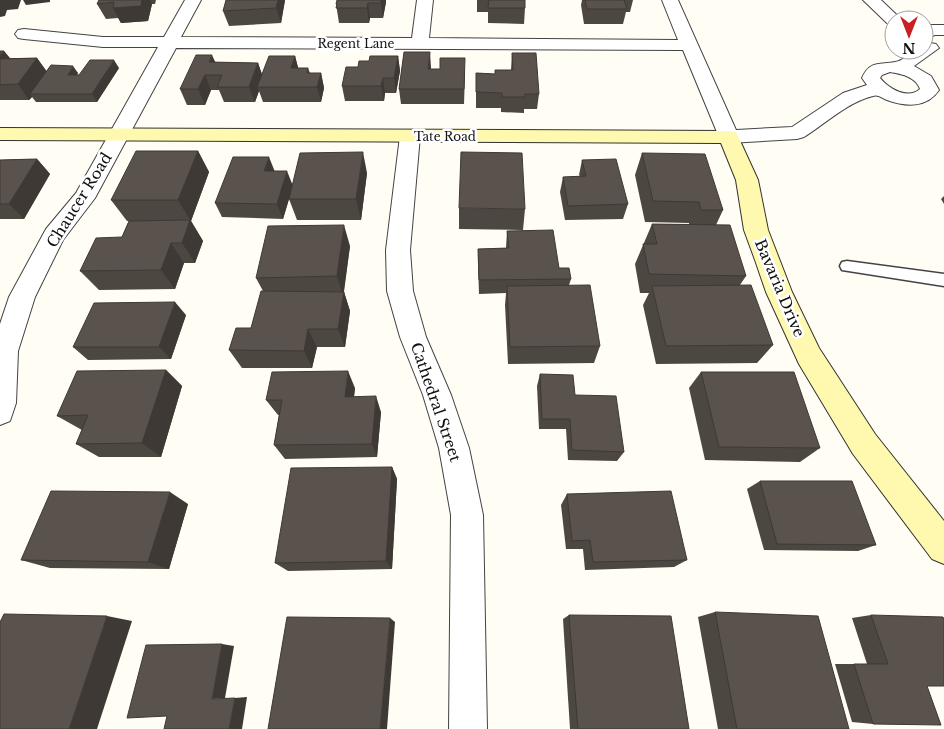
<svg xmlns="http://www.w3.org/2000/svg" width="944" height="729" font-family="'Libre Baskerville',serif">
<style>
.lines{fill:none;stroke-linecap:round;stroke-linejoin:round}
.lane-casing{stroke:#434343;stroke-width:3}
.street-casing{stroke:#434343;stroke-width:2}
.secondary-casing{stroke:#323232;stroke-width:2}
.lane{fill:#fff;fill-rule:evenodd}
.street{fill:#fff;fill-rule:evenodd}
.secondary{fill:#fff9af;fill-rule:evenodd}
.wall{fill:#4d4741}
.shaded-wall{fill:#3f3935}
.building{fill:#5a524c;stroke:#3f3935}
.labels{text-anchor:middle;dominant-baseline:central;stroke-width:5;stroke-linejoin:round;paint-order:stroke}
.far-street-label{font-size:12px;fill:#101010;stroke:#fff}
.street-label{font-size:15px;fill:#101010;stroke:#fff}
</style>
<rect width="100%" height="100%" fill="#fffdf4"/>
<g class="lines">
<!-- lane casing -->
<g class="lane-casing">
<polygon id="lane" points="847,261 944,274 944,286 842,270 840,266 842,262"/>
</g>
<!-- street casing -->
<g class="street-casing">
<g id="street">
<path d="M185,0h16l-20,37 231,1 5,-38h16l-4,38 249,2 -16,-40h16l58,130 56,-3 51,-34 24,-8 -5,-7c8,-18 18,-13 33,-16 12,-2 14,-12 29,-12v-6l6,-1 6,1 3,4 -25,18 17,10 8,14c-12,18 -33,17 -52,10 -5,-2 -9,-6 -14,-4 -25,6 -47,27 -69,41l-7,2 -68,4 -7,-1 -3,-5 -36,-87 -507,-2 -81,150 -32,42 -28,57 -17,54 -2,52 -6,18 -10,4v-101l9,-27 37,-68 30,-36 82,-146h-55l-79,-8 -6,-1 -3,-4 3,-4 6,-1 79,8h61zM890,72c12,2 26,5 30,17 -12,11 -31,0 -40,-11l2,-3z"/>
<polygon points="863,0 881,0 902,20 894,20 894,25 888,24"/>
<polygon points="932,25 944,25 944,35 935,35 924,39 924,27"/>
<polygon points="410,130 417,131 420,136 410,250 413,291 426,337 451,395 469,448 483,515 487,729 449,729 451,515 439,448 423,395 400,337 387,291 386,250 400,136 403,131"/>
</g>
</g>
<!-- secondary casing -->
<g class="secondary-casing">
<polygon id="secondary" points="0,128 729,131 736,132 758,180 768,230 792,292 819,348 875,434 944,521 944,564 932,559 853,454 799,364 766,292 755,260 744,230 736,180 721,143 0,140"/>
</g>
<!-- lane -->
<use href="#lane" class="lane"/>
<!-- street -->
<use href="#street" class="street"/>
<!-- secondary -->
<use href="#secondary" class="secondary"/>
</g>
<!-- wall -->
<g class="wall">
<polygon points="99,0 156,0 155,4 152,4 148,21 121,23 118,18 106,19 97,4"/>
<polygon points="285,0 281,23 229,26 223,11"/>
<polygon points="477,0 489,0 525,8 524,24 488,23 488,12 477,12"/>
<polygon points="582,0 633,0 630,12 626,12 623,24 584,24 581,5"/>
<polygon points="386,2 383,18 370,18 369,23 339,23 336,4"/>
<polygon points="0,51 4,51 10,58 37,58 46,71 78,73 77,75 119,68 97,102 36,102 32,97 29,100 0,100"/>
<polygon points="512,53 539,94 537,109 524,109 524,113 501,112 501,108 476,108 476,73 495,74 511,70"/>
<polygon points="295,56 298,68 308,68 310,73 321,73 324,88 321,102 263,102 259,91 255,102 224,102 219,90 211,90 205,105 187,105 180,89 215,62 258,63 262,74"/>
<polygon points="398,56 400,71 396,93 385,93 384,101 345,101 342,86 358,67 369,61"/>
<polygon points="465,74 464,104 401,104 399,89"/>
<polygon points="198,151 209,172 191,221 203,241 195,263 184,263 175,289 99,290 80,271 122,237 129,221 127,221 111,200"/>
<polygon points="642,153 723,210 716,225 746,276 740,285 773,345 757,363 656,364 643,305 649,293 640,293 635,264 652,224 689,224 689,223 645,222 635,175"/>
<polygon points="37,159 50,174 24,219 0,219 0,160"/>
<polygon points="582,160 628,204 623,219 565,220 560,192 563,177 580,176 579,175"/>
<polygon points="274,171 292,186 367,173 361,220 297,220 289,199 291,192 283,219 222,217 215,203"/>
<polygon points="944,196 944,204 941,199"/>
<polygon points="459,208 525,209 523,230 459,229"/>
<polygon points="507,231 559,268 571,279 569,285 600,346 594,363 508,364 505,305 506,293 479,294 478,263 478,249 506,248"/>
<polygon points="350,246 344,292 350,311 345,347 317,347 312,368 242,368 229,350 251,328 263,291 256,278"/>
<polygon points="186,315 171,359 88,360 73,347"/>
<polygon points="166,370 182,386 161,457 99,457 76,444 82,430 57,416"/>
<polygon points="701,372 820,448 800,462 705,460 689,388"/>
<polygon points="540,374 575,395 624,452 617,461 568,460 566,429 539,429 537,386"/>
<polygon points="355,388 354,397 381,412 377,457 285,459 274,445 279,415 278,415 266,400"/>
<polygon points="392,467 397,479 392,569 288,571 275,563"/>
<polygon points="760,481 876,545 858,551 764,550 747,489"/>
<polygon points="567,494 687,560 674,567 585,570 583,549 566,549 561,505"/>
<polygon points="188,504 169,569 50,568 21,560"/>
<polygon points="715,612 849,729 718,729 698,617"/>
<polygon points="569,615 689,729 570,729 563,619"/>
<polygon points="871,615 927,686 873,724 852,722 835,664 867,664 852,618"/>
</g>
<!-- shaded-wall -->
<g class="shaded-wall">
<polygon points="0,0 21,0 18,9 7,10 5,16 0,17"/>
<polygon points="23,0 50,0 50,2 26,5"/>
<polygon points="142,0 150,0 152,4 148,21 121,23 113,8"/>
<polygon points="278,0 285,0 281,23 276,8"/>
<polygon points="381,0 386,0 386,2 383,18 381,3"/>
<polygon points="368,3 370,18 369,23 367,8"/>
<polygon points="4,51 16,67 0,61 0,57"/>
<polygon points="430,52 431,68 429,85 428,69"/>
<polygon points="212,55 219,70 209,62"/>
<polygon points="295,56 299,71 291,68"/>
<polygon points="398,56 400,71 396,93 394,78"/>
<polygon points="37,58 48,73 30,94 32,97 29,100 18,84"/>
<polygon points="114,60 119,68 97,102 92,94"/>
<polygon points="258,63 263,78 257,87 259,91 255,102 249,87"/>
<polygon points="73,66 78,73 73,83 68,75"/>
<polygon points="321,73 324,88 321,102 317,87"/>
<polygon points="205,75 211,90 205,105 198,89"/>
<polygon points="383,78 385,93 384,101 381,86"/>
<polygon points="198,151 209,172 191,221 203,241 195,263 182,243 190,220 178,200"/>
<polygon points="363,152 367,173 361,220 356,199"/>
<polygon points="269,157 275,172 264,171"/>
<polygon points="37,159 50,174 24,219 9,204"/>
<polygon points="287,171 293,186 283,219 277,204"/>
<polygon points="344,225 350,246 343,296 344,292 350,311 345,347 338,329 343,296 337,276"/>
<polygon points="171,243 184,263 175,289 161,270"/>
<polygon points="175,302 186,315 171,359 159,347"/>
<polygon points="308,329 317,347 312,368 304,351"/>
<polygon points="166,370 182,386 161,457 142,443"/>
<polygon points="348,371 355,388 352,412 345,397"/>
<polygon points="376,396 381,412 377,457 372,444"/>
<polygon points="392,467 397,479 392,569 386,561"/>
<polygon points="170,492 188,504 169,569 148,562"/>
<polygon points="107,616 132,621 97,729 69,729"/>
<polygon points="390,618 395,622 387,729 380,729"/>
<polygon points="222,644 234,646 225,698 212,699"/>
<polygon points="247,697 242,729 229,729 235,698"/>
</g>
<!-- building -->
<g class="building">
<polygon points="99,0 142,0 141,6 113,8 114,2 97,4"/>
<polygon points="226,0 278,0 276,8 223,11"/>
<polygon points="337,0 381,0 381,3 368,3 367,8 336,8 337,4 336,4"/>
<polygon points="489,0 525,0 525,8 488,8"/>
<polygon points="585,0 624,0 627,9 587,9"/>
<polygon points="0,51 4,51 0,57"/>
<polygon points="404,52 430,52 428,69 440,69 440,58 465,58 464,89 399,89"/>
<polygon points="512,53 536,53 539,94 525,94 525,97 502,97 502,93 476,92 476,73 495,74 495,70 513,70"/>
<polygon points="196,55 212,55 209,62 258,63 249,87 217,87 222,75 205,75 198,89 180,89"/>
<polygon points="269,56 295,56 291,68 308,68 307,73 321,73 317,87 257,87"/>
<polygon points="370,56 398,56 394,78 383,78 381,86 342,86 346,67 358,67 359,61 369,61"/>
<polygon points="37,58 18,84 0,85 0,59"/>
<polygon points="90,60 114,60 92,94 30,94 51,65 73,66 68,75 79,75"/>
<polygon points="136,151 198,151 178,200 111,200"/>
<polygon points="363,152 356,199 289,199 300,153"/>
<polygon points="461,152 522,153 525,209 459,208"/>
<polygon points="642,153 705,154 723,210 701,210 699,202 653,201"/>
<polygon points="233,157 269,157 264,171 287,171 277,204 215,203"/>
<polygon points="37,159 9,204 0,204 0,160"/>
<polygon points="616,159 628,204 568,206 563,177 586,176 582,160"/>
<polygon points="190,220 182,243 171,243 161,270 80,271 96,238 122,237 129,221"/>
<polygon points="652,224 730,225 746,276 649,274 643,244 657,244"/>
<polygon points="344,225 337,276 256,278 268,226"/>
<polygon points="553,230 559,268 569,268 571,279 479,280 478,249 509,248 507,231"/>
<polygon points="590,285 600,346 510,347 507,286"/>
<polygon points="751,285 773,345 666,346 652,286"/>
<polygon points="261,291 344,292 338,329 308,329 304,351 229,350 236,328 251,328"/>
<polygon points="175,302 159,347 73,347 94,303"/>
<polygon points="166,370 142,443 76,444 88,415 57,416 77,371"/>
<polygon points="348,371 345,397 376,396 372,444 274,445 282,400 266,400 272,372"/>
<polygon points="701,372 794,372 820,448 719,447"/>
<polygon points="540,374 573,375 575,395 616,396 624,452 572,450 570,419 542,419"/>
<polygon points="392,467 386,561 275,563 291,468"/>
<polygon points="760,481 852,481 876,545 777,544"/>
<polygon points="51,491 170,492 148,562 21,560"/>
<polygon points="671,491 687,560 593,562 590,540 572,541 567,494"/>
<polygon points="715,612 818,616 849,729 737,729"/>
<polygon points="4,614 107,616 69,729 0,729 0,622"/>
<polygon points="569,615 671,616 689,729 578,729"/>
<polygon points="871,615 943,617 944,620 944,686 927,686 941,725 873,724 854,664 888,664"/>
<polygon points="287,617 390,618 380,729 268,729"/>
<polygon points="222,644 212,699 235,698 229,729 164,729 167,716 127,718 146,645"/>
</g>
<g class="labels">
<!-- far-street labels -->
<g class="far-street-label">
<text x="356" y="43">Regent Lane</text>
<text x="445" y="136">Tate Road</text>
</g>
<!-- street labels -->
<g class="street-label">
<text transform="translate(79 200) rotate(-58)">Chaucer Road</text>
<text transform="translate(780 288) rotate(67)">Bavaria Drive</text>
<text transform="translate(436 402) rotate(71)">Cathedral Street</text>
</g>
</g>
<!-- north arrow -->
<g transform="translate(909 35) rotate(180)"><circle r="24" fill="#ffffff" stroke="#9f9f9f"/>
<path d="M0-4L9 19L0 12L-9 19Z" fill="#c92022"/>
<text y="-8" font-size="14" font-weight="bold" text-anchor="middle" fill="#101010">N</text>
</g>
</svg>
